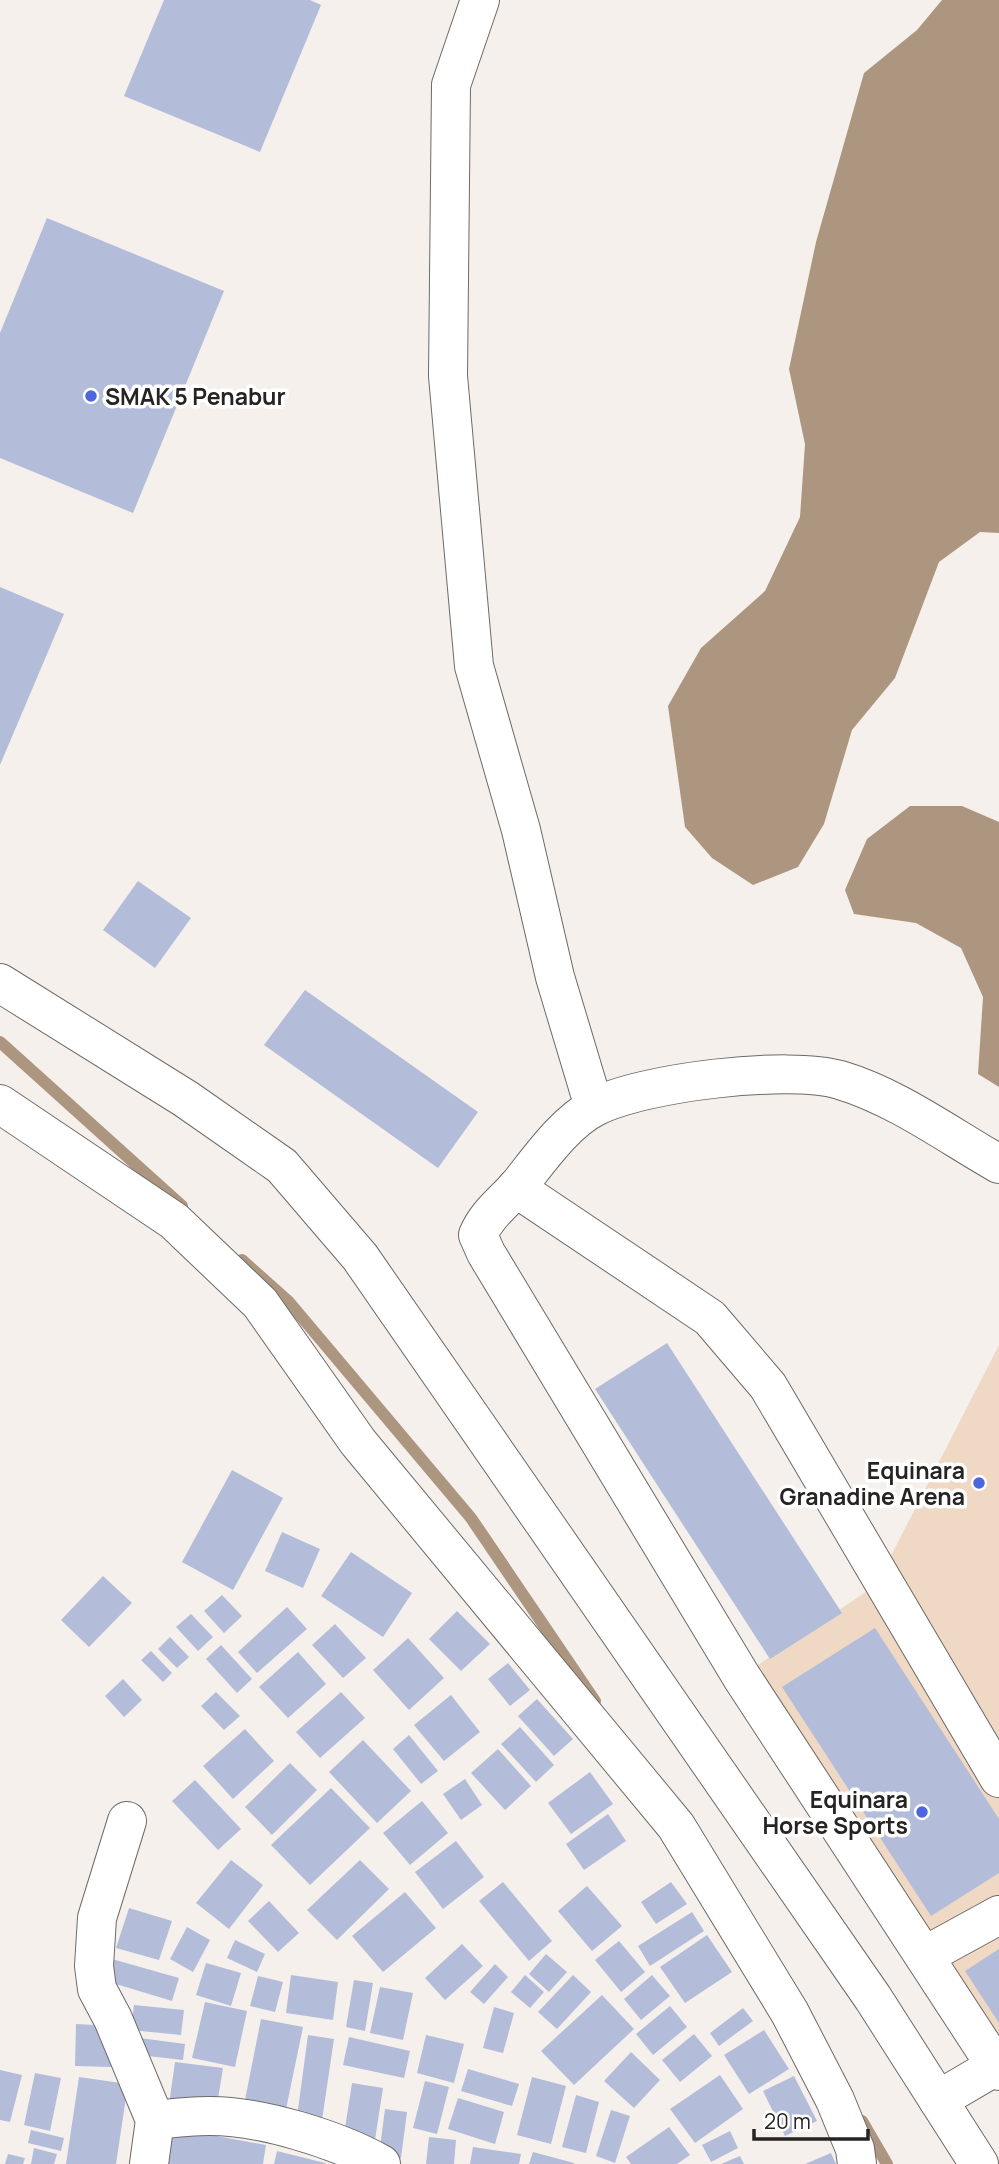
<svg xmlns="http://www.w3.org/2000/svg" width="999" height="2164" font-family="Manrope,sans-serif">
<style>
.green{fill:#efd8c4}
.water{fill:#ad9680}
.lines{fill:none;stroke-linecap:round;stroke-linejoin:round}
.stream{stroke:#ad9680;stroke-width:12}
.building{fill:#b3bdda}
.minor-casing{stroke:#6e6a67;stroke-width:40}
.minor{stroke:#fff;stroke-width:38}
.poi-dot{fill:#4e66db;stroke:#fff;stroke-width:2.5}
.labels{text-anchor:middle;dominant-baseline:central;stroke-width:7;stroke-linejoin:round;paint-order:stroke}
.poi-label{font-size:23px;font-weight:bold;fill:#262423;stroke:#fff;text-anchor:end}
</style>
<rect width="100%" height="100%" fill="#f5f0ec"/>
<!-- green -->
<polygon class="green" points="999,1345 999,2070 755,1667 876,1585"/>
<!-- water -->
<g class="water">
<polygon points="942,0 999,0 999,533 980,532 939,562 895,678 852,730 824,824 798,867 753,885 712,858 685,827 668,706 701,648 765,591 800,517 805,444 789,369 816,242 864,73 917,30"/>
<polygon points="910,806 962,806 999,822 999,1087 978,1074 983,997 961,948 916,923 854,914 845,890 867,839"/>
</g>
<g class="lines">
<!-- stream -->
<g class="stream">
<polyline points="0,1042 182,1206"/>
<polyline points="242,1260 289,1302 471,1518 595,1701"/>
<polyline points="862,2121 887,2164"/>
</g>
</g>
<!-- building -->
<g class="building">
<polygon points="164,0 310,0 321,5 260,152 124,96"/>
<polygon points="47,218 224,291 133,513 0,458 0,333"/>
<polygon points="0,587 64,614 0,765"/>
<polygon points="138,881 191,918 155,968 103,930"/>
<polygon points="305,990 478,1112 438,1168 264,1045"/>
<polygon points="667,1343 842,1613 770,1659 595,1389"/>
<polygon points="232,1470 283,1498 233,1590 182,1562"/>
<polygon points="282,1532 320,1549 303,1588 265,1571"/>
<polygon points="351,1552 412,1593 383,1637 321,1596"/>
<polygon points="103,1576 132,1603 89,1647 61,1620"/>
<polygon points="222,1595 242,1616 224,1633 204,1611"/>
<polygon points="287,1607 307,1629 257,1673 238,1652"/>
<polygon points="457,1611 490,1644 461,1671 429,1639"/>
<polygon points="191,1614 213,1637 198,1651 176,1627"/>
<polygon points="335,1624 366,1658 343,1678 312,1645"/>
<polygon points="875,1628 999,1819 999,1873 931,1916 782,1687"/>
<polygon points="170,1637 189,1657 177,1668 158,1649"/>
<polygon points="408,1638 444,1678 409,1710 373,1670"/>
<polygon points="221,1645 252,1679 237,1693 206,1659"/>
<polygon points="151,1651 172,1673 163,1682 141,1660"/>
<polygon points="298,1652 326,1684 288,1718 259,1687"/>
<polygon points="508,1663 530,1690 510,1706 488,1679"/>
<polygon points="123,1679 142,1700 124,1717 105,1696"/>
<polygon points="216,1692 240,1716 224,1730 201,1706"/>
<polygon points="341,1692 365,1718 320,1758 296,1732"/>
<polygon points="451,1695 480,1732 444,1761 414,1725"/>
<polygon points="537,1699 573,1739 554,1756 518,1716"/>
<polygon points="520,1727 554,1765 536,1782 501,1744"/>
<polygon points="245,1729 274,1761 233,1799 203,1766"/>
<polygon points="409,1735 438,1771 421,1784 393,1749"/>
<polygon points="363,1740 411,1791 377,1823 329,1772"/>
<polygon points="498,1749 531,1786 505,1810 471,1773"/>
<polygon points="290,1763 317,1790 272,1835 245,1807"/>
<polygon points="590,1772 613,1804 571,1834 548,1803"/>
<polygon points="465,1779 482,1805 461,1820 443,1794"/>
<polygon points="195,1780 241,1829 218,1850 172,1801"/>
<polygon points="331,1788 370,1828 310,1885 271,1845"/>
<polygon points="422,1801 448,1833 410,1865 383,1833"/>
<polygon points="608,1814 626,1841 584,1870 566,1844"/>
<polygon points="456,1841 484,1877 443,1909 415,1872"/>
<polygon points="231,1860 263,1885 229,1929 196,1903"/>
<polygon points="360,1860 389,1889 337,1940 307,1910"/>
<polygon points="503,1882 552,1941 529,1961 479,1901"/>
<polygon points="671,1882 687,1904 656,1924 641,1902"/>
<polygon points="587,1886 622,1926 592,1951 558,1911"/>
<polygon points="405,1892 436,1928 383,1972 352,1936"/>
<polygon points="269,1901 299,1933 278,1952 248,1921"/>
<polygon points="129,1908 172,1921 159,1960 116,1948"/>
<polygon points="692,1912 704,1931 650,1966 638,1946"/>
<polygon points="187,1927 210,1940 193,1972 170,1959"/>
<polygon points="707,1935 732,1972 685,2003 660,1967"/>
<polygon points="235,1940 265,1954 257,1972 227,1958"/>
<polygon points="619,1941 645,1972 621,1992 595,1960"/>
<polygon points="462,1944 483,1966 445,2000 425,1978"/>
<polygon points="999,1949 999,2023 965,1971"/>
<polygon points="546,1954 567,1972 549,1992 529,1974"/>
<polygon points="112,1959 179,1978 172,2001 106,1981"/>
<polygon points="206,1963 241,1973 231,2006 196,1995"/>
<polygon points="495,1964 508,1977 484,2004 470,1992"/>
<polygon points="291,1975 338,1982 333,2020 286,2013"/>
<polygon points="525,1975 544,1992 530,2008 511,1992"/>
<polygon points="573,1975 591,1992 557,2029 538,2012"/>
<polygon points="652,1975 670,1996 641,2020 624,1999"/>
<polygon points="258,1976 283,1982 275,2012 250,2006"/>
<polygon points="354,1980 373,1983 365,2031 346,2027"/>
<polygon points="380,1987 413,1993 403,2040 370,2033"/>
<polygon points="602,1995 634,2029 574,2085 541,2051"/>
<polygon points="205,2002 247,2011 235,2067 192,2058"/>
<polygon points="134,2005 184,2010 181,2035 131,2030"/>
<polygon points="670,2006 687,2027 653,2055 636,2034"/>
<polygon points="494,2007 514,2013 503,2053 483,2048"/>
<polygon points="743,2008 753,2021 719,2046 710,2033"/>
<polygon points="261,2019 303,2027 284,2119 243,2110"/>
<polygon points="76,2024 112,2026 111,2067 75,2066"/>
<polygon points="764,2030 789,2069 749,2094 724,2055"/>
<polygon points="694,2034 712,2056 680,2082 662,2060"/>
<polygon points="308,2035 334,2039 321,2127 296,2124"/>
<polygon points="426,2035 464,2044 454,2083 417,2073"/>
<polygon points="132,2037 185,2044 183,2060 130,2054"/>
<polygon points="349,2037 410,2051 404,2078 343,2065"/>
<polygon points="631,2052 660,2080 634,2108 604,2081"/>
<polygon points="175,2062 223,2068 216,2111 169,2104"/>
<polygon points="468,2069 519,2084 512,2106 461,2091"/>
<polygon points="0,2070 22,2075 10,2122 0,2120"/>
<polygon points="35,2073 61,2078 50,2131 24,2125"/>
<polygon points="720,2075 743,2109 695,2143 670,2109"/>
<polygon points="794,2076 817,2121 785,2136 763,2091"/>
<polygon points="79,2077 128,2084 116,2164 66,2164"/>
<polygon points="532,2077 566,2086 551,2144 517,2135"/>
<polygon points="425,2081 449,2087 437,2134 413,2128"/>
<polygon points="352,2083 383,2088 374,2146 343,2141"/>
<polygon points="576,2095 599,2102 586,2153 562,2147"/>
<polygon points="458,2098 504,2112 495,2144 448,2129"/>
<polygon points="385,2109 407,2112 401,2158 379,2155"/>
<polygon points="611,2110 630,2116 615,2163 596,2156"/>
<polygon points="669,2127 690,2155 677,2164 631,2164 626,2157"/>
<polygon points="173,2128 266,2145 263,2164 167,2164"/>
<polygon points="31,2130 64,2138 61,2151 28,2143"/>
<polygon points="730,2131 738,2148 711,2162 702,2145"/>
<polygon points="429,2137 456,2140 454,2164 426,2164"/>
<polygon points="473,2147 521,2154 519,2164 470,2164"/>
<polygon points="34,2148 57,2154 54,2164 31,2164"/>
<polygon points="277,2151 325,2163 325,2164 274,2164"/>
<polygon points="533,2152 574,2163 574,2164 529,2164"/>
<polygon points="831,2153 836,2164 805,2164"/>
<polygon points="8,2154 25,2158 23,2164 5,2164"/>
<polygon points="740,2156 744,2164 721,2164"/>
</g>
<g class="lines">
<!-- minor casing -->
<g class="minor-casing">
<g id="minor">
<polyline points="480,0 451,85 448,376 474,666 521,830 555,977 594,1107"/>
<polyline points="0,983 186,1099 282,1166 360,1257 873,1998 979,2164"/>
<polyline points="0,1104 174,1221 260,1303 358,1442 676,1826 790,2013 835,2100 855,2149 857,2164"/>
<path d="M999,1164c-51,-29 -102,-67 -159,-84 -51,-15 -197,2 -245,27 -30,15 -56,53 -77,79 -15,17 -31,28 -40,49l8,18 255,423 258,395"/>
<polyline points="516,1188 710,1318 768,1386 999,1778"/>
<polyline points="127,1821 97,1918 94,1966 97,1989 113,2019 155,2120 149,2164"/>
<polyline points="926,1955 999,1915"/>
<polyline points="938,2100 996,2066"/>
<path d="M155,2120c18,-2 37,-4 55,-4 51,0 126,23 171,48"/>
</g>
</g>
<!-- minor -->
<use href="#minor" class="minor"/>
</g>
<!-- markers -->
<g class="poi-dot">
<circle cx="91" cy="396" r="7"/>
<circle cx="979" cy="1483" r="7"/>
<circle cx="922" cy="1812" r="7"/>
</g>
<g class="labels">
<!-- poi labels -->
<g class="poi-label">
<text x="105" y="396" text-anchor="start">SMAK 5 Penabur</text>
<text x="965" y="1470">Equinara<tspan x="965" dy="26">Granadine Arena</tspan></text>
<text x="908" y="1799">Equinara<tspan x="908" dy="26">Horse Sports</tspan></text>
</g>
</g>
<!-- scale -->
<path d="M754 2129v10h114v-10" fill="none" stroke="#262423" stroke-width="3.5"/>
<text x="764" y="2129" font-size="21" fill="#262423" stroke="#ffffff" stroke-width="5" paint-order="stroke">20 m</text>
</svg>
